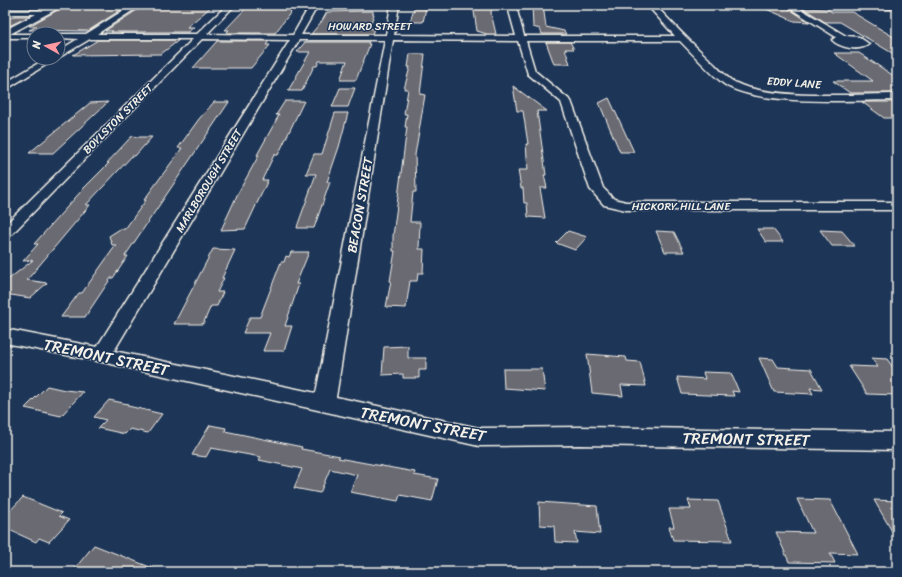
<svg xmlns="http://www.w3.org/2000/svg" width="902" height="577" font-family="Sriracha,sans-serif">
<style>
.building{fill:#6a6a73;stroke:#f4f1e8}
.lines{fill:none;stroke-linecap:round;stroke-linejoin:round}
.minor-casing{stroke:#f4f1e8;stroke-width:3}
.minor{fill:#1d3557;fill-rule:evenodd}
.labels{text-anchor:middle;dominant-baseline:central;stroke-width:3;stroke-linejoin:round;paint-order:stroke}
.far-street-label{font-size:11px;fill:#f4f1e8;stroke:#1d3557}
.street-label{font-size:13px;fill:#f4f1e8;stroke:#1d3557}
.near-street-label{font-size:16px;fill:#f4f1e8;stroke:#1d3557}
</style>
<rect width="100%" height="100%" fill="#1d3557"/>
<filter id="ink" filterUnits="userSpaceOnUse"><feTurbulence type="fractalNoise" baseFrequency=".025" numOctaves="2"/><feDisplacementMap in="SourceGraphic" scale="8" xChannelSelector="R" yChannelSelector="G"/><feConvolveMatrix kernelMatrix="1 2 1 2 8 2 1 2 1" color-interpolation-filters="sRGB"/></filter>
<g filter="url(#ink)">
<!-- building -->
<g class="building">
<polygon points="156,5 210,5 208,7 211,7 187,27 194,27 188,32 111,32 113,31 105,31 140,8 152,8"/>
<polygon points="473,5 492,5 491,13 496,34 487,34 477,31"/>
<polygon points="532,5 543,5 546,27 564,31 566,34 542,34 540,29 533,27"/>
<polygon points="65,6 83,6 82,7 125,7 88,31 29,30 37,26 29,26"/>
<polygon points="246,8 294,8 275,33 226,33 229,30 225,30"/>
<polygon points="414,8 426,8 423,22 410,22"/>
<polygon points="764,8 788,8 809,22 794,21"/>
<polygon points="803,8 827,9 832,12 852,12 897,39 897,56 840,22 825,22"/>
<polygon points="373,11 373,14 374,14 369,28 374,29 372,34 311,34 322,21 327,12"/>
<polygon points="15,16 30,16 11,25 5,25 5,20"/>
<polygon points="98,40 179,40 161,54 73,55"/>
<polygon points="217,41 269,41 266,45 270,45 251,68 193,68"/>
<polygon points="305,42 369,42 368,44 370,44 356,80 340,80 347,61 319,61 317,66 314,66 302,91 288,91 310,52 297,52"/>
<polygon points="546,42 570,42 574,49 565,49 570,64 554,64"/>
<polygon points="834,53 859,53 897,78 897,93 850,93 833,81 873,81"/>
<polygon points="410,54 425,54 420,94 425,95 415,155 416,192 413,192 410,222 420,222 419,249 424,249 423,273 418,273 417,281 410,281 406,308 386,307 391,281 390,281 395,251 393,251 393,236 407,127 405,127 407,114 404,114 408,89 404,89 410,67 408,67"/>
<polygon points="513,86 547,111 537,111 546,175 544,175 547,188 540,188 545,218 528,217 527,203 524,203 523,188 521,188 518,170 528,170 526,144 528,144 523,111 517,111"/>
<polygon points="340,88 355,88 348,107 332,107"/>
<polygon points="609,98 634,152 620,152 599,103"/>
<polygon points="285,101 304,101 278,155 274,155 262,180 268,180 245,229 221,230 238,193 259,155 257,155 279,115 276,115"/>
<polygon points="108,102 53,153 29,153 90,103"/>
<polygon points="214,102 229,102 125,256 128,256 113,278 111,278 85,317 61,317 79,293 82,293 116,245 112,245 109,236 120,229 125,229 146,200 144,200 182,148 178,148 199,119"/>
<polygon points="862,102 897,102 897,118 884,118"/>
<polygon points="335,113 348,113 339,147 327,182 330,182 314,228 297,228 298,224 316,174 306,174 314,154 322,154"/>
<polygon points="135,136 136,137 152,137 135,156 132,156 86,205 90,205 27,280 47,283 30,298 5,294 5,282 33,260 23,261 38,244 34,244 84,188 109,163 107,163 131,137"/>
<polygon points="757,229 773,229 783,242 766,242"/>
<polygon points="820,230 842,231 855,246 832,246"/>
<polygon points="568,231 587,237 575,250 556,243"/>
<polygon points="656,231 674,232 684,252 665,252"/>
<polygon points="213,249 235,250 222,278 224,278 217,292 223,292 217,306 211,306 203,324 174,324"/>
<polygon points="291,252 309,252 296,284 299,284 285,326 292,326 284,351 263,351 270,333 243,333 250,317 260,317 281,262 284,262 286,256 289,257"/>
<polygon points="408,346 408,358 426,358 426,370 419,370 419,378 403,378 403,374 382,375 384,347"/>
<polygon points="587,354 626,357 627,361 640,362 646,386 621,385 623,396 592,393"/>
<polygon points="759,358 773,359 778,367 811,369 822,389 810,388 813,394 774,392"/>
<polygon points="871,358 887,359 897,373 897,395 867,394 849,366 878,367"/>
<polygon points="503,369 542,369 545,391 504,388"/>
<polygon points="703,372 731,373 739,392 732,391 734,396 682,394 677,377 705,379"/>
<polygon points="47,386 65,390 83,392 61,416 25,408"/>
<polygon points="109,400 128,404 128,406 162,414 148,433 130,429 125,434 98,428 106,420 94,417"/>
<polygon points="210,425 226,428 225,431 302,447 301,449 340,456 338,458 415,472 414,475 438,479 432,501 400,495 398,501 350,492 357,475 330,469 320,493 294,488 302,469 259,460 261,457 211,448 206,457 192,455"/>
<polygon points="23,497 62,513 59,516 69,520 49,542 39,538 36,542 5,528 5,516"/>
<polygon points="797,499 830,500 858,554 830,553 835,563 789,562 776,532 813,533"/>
<polygon points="688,500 718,501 732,541 673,540 669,527 674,527 669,509 691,509"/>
<polygon points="874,500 897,501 897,540"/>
<polygon points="539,502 597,506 600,534 575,532 577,543 555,542 554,526 540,525"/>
<polygon points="94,545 160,571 160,572 72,572"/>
</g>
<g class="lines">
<!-- minor casing -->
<g class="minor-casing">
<g id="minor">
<polygon points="55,5 64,5 10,34 36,34 34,34 34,38 5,38 5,30 36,14 5,14 5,10 45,10"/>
<path d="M132,5h9l-44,29h100l30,-29h8l-28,29 86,1 17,-30h8l-17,30h85l5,-30h8l-5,30 122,1 -8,-29 1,-2h8l-1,2 8,29h151l-28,-31h8c18,19 36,38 56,56 6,6 13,14 20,19 31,21 127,14 166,14v6c-42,0 -139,7 -173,-16 -14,-11 -31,-30 -44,-43h-154l9,30 36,30 32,87 11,11 12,3h271v8h-271l-22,-5 -14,-16 -29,-87 -33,-28 -10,-33 -125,-1 -57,357 143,31 101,-1 317,5v18l-317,-5 -101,1 -377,-84 -97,-19v-14l92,18 193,-307 -88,-1 -192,197 -5,2v-13l188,-186h-103l-32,19v-7l20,-12 -20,-1v-4h-2h30zM299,40h86l-69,353 -202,-42z"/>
<path d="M785,5h9l52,31 13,1 10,7c-9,8 -29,4 -37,-4l4,-3z"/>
<polygon points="865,5 897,5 897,9 869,7"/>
<polygon points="47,58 57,58 5,90 5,83"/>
</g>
</g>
<!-- minor -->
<use href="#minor" class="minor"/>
</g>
</g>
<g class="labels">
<!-- far-street labels -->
<g class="far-street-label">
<text x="370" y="26">HOWARD STREET</text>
<text transform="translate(794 83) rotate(4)">EDDY LANE</text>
<text transform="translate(118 119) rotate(-45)">BOYLSTON STREET</text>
<text transform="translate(209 181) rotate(-59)">MARLBOROUGH STREET</text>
<text x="681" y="206">HICKORY HILL LANE</text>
</g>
<!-- street labels -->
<g class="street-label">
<text transform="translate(360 205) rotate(-80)">BEACON STREET</text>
</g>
<!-- near-street labels -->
<g class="near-street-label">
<text transform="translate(106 357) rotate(12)">TREMONT STREET</text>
<text transform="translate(423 424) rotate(11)">TREMONT STREET</text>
<text transform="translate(746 439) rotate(1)">TREMONT STREET</text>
</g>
</g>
<!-- margin -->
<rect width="902" height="577" fill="none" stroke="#1d3557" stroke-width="20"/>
<rect x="10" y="10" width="882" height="557" fill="none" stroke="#f4f1e8" stroke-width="1.5" filter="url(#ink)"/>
<!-- north arrow -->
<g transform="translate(46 46) rotate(278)"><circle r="19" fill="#1d3557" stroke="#738091"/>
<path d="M0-3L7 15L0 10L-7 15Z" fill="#ff9aa2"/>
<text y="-6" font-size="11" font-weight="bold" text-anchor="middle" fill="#f4f1e8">N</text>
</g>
</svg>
